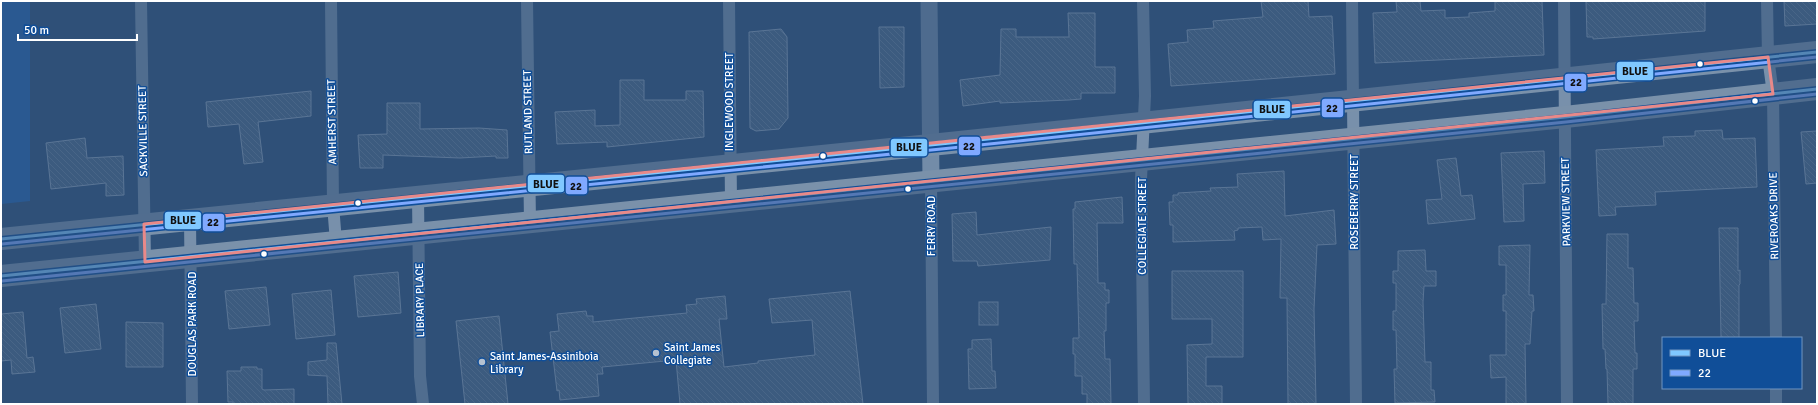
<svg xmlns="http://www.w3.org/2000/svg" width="1818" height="405" font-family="Signika,sans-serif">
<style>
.green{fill:#2465af}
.building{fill:url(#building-back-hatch);stroke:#8da1b8}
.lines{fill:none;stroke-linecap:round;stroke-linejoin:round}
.street{stroke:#7890ab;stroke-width:12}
.secondary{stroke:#738ca8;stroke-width:17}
.highway{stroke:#7a91aa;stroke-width:22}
.bus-1-casing{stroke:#104e98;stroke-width:6}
.bus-2-casing{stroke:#104e98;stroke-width:6}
.bus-1{stroke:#80c8ff;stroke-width:3}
.bus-2{stroke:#80a9ff;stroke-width:3}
.marked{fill:none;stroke:#e88989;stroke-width:3;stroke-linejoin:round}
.bus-dot{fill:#fff;stroke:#104e98;stroke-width:1.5}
.poi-dot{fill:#b6c2d0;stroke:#104e98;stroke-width:1.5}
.labels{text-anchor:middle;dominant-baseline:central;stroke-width:3;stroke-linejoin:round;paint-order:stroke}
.street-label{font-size:11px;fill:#fff;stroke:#104e98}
.poi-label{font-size:11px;fill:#fff;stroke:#104e98;text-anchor:start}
.line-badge{stroke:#104e98;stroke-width:1.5}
.pale-badge-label{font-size:11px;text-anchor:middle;font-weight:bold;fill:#111}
</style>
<defs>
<pattern id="building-back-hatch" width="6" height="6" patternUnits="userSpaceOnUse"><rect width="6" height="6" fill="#4c6888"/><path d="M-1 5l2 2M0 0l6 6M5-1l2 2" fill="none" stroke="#677f9a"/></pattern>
</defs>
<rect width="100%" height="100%" fill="#2f5179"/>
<!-- green -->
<polygon class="green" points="1,1 30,1 30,201 1,204"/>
<!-- building -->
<g class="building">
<polygon points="1261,1 1308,1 1309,17 1332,16 1335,74 1171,86 1168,44 1188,42 1187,30 1214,28 1213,21 1263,17"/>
<polygon points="1396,1 1420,1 1421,11 1445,10 1445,18 1469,17 1469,13 1495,11 1495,1 1542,1 1544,55 1375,63 1373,13 1397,12"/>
<polygon points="1586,1 1705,1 1705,31 1593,39 1593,37 1587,37"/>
<polygon points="1784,1 1817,1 1817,24 1785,26"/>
<polygon points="1068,13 1095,13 1095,67 1115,67 1115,93 1081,93 1081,99 1069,100 1000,103 1000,101 963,106 960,80 1000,75 1001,29 1016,29 1016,37 1069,37"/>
<polygon points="879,27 904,27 904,87 880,88"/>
<polygon points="781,29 787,37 788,118 779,129 756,131 750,128 749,32"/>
<polygon points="620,80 644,80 644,100 686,100 686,91 703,91 704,137 607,147 607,142 557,144 555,112 595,110 595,126 620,125"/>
<polygon points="311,91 311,116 258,122 263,162 244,164 239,124 208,127 206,102"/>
<polygon points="387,103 420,103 420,129 479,128 507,130 508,158 496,158 496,156 460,158 383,155 383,168 360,168 358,135 387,134"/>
<polygon points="1722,130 1723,139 1755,138 1757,187 1655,192 1656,205 1615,207 1616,215 1599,216 1596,150 1664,146 1663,137 1695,136 1695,131"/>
<polygon points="1817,131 1817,183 1806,184 1801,132"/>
<polygon points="85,138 87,158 123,156 124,195 106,196 106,183 51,189 46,143"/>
<polygon points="1544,151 1545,183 1523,184 1524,221 1504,222 1501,153"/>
<polygon points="1456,158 1461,196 1472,195 1475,219 1428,224 1426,200 1442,199 1437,160"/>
<polygon points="1284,171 1285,216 1334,210 1336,244 1317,245 1314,309 1316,404 1288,404 1287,298 1280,298 1281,239 1263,240 1262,227 1238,228 1238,230 1234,231 1235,240 1173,242 1173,225 1170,225 1169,202 1173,202 1173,195 1178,195 1178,193 1211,191 1210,188 1238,187 1237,174"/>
<polygon points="1122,197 1123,223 1097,223 1098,283 1105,283 1105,290 1109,290 1109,303 1106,303 1106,331 1104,331 1105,359 1110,359 1111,404 1087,404 1087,394 1082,394 1082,376 1075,376 1075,354 1073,354 1073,338 1079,338 1077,264 1074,264 1073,209 1075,209 1075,202"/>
<polygon points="976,212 977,235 1051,227 1050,260 978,266 977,261 953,261 952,214"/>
<polygon points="1719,228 1738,228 1738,271 1740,270 1740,284 1739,285 1739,338 1721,338"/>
<polygon points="1607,234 1628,234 1628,268 1633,268 1634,303 1638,303 1638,321 1634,321 1635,353 1637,353 1637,369 1633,369 1633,404 1608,404 1607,369 1606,369 1605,349 1603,349 1602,304 1606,304"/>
<polygon points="1530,245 1529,295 1533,295 1534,311 1532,311 1530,344 1525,344 1526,404 1506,404 1506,377 1491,378 1490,355 1506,355 1506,311 1503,311 1503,295 1506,295 1506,265 1499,265 1499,246"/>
<polygon points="1425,250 1426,271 1436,271 1436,286 1424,286 1423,302 1425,362 1431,362 1431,390 1434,390 1435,402 1395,403 1394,369 1397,369 1396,330 1393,330 1393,311 1396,311 1396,283 1393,283 1393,271 1398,271 1398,251"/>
<polygon points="1172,271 1243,271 1243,357 1206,357 1206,386 1222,386 1222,404 1188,404 1187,345 1212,344 1212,319 1172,319"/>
<polygon points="398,272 401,313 358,317 354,276"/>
<polygon points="266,287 270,325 229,329 225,291"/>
<polygon points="331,290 335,335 296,339 292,294"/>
<polygon points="850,291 863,404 680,404 676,360 602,367 603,374 597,374 599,396 560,400 559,390 557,391 550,332 559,331 557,314 586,311 587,316 593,316 593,322 687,313 686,305 697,304 696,299 725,296 727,319 719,319 724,367 758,363 758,361 815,355 812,320 772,323 769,299"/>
<rect x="979" y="302" width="19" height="23"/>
<polygon points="96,304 101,349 65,353 60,308"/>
<polygon points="23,312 27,358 33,357 35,372 12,374 11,360 1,361 1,314"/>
<polygon points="499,316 508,404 465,404 456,321"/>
<polygon points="126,322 163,323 163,367 126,367"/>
<polygon points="991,339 992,371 995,371 996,388 969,389 968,349 972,349 972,340"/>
<polygon points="327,343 336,343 342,404 328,404 327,376 308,375 308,362 327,360"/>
<polygon points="241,367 257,367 257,369 262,369 262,389 264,390 294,389 294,404 233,404 233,402 228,402 227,371 241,371"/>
</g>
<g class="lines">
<!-- street -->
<g class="street">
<polyline points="141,1 145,262"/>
<polyline points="331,1 333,205 336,242"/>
<polyline points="527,1 530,223"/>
<polyline points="729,1 731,202"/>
<polyline points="1143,1 1145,96 1141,179 1144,404"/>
<polyline points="1352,1 1356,404"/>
<polyline points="1564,1 1567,404"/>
<polyline points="1767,1 1768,57 1773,94 1776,338"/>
<polyline points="931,181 933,404"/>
<polyline points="418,196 420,376 423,404"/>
<polyline points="190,219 192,404"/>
<polyline points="1776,388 1776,404"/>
</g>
<!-- secondary -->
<polyline class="secondary" points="929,1 931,181"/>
<!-- highway -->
<g class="highway">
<polyline points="1,239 950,143 1817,52"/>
<polyline points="1,276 1565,117 1817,89"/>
</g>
<!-- bus-1 casing -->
<g class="bus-1-casing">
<g id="bus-1">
<polyline points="1,239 950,143 1817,52"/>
<polyline points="1,276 1565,117 1817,89"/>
</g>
</g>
<!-- bus-2 casing -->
<g class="bus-2-casing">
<g id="bus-2">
<polyline points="2,244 951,148 1817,57"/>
<polyline points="2,281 1566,122 1817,94"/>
</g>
</g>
<!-- bus-1 -->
<use href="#bus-1" class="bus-1"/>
<!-- bus-2 -->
<use href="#bus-2" class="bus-2"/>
</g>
<!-- marked area -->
<path d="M0 0H1818V405H0ZM1768,57l5,37 -1628,168 -1,-38z" fill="#2f5179" fill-opacity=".55" fill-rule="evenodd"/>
<path class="marked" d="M1768,57l5,37 -1628,168 -1,-38z"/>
<!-- markers -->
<g class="bus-dot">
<circle cx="1700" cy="64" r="3.5"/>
<circle cx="1755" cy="101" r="3.5"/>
<circle cx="823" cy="156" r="3.5"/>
<circle cx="908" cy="189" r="3.5"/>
<circle cx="358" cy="203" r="3.5"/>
<circle cx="264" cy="254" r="3.5"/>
</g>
<g class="poi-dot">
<circle cx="656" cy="353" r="4"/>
<circle cx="482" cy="362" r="4"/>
</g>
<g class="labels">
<!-- street labels -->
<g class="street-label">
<text transform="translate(729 102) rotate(-90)">INGLEWOOD STREET</text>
<text transform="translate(528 112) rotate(-91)">RUTLAND STREET</text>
<text transform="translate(332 122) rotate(-91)">AMHERST STREET</text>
<text transform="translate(143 131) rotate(-91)">SACKVILLE STREET</text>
<text transform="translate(1354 202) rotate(-90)">ROSEBERRY STREET</text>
<text transform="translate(1566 202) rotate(-91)">PARKVIEW STREET</text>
<text transform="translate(1774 216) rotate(-91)">RIVEROAKS DRIVE</text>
<text transform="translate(931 226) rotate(-90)">FERRY ROAD</text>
<text transform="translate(1142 226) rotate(-90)">COLLEGIATE STREET</text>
<text transform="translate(420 300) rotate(-91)">LIBRARY PLACE</text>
<text transform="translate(192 324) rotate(-90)">DOUGLAS PARK ROAD</text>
</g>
<!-- poi labels -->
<g class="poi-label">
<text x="664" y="347">Saint James<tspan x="664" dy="13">Collegiate</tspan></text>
<text x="490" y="356">Saint James-Assiniboia<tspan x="490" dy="13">Library</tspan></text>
</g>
</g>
<g class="line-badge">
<rect x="1616" y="61" width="38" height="20" rx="4" fill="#80c8ff"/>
<rect x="1564" y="73" width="23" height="19" rx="4" fill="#80a9ff"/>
<rect x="1321" y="98" width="23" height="20" rx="4" fill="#80a9ff"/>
<rect x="1253" y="100" width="38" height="19" rx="4" fill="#80c8ff"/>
<rect x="958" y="136" width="23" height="20" rx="4" fill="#80a9ff"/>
<rect x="890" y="138" width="38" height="19" rx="4" fill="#80c8ff"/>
<rect x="527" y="174" width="38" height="19" rx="4" fill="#80c8ff"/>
<rect x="565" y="176" width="23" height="19" rx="4" fill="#80a9ff"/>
<rect x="164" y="211" width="38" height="19" rx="4" fill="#80c8ff"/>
<rect x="202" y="213" width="23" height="19" rx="4" fill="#80a9ff"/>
</g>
<g class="pale-badge-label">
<text x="1635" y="75">BLUE</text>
<text x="1576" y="86">22</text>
<text x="1332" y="112">22</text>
<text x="1272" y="113">BLUE</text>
<text x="969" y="150">22</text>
<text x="909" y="151">BLUE</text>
<text x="546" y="188">BLUE</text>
<text x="576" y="190">22</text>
<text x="183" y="224">BLUE</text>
<text x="213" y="226">22</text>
</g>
<!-- border -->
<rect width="1818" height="405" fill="none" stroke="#ffffff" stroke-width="4"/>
<!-- legend -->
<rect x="1662" y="337" width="140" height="52" fill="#104e98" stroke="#7095c1"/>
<rect x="1670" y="350" width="20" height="6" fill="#80c8ff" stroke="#7095c1"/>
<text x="1698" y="357" font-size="12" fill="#ffffff">BLUE</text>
<rect x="1670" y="370" width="20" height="6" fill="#80a9ff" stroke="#7095c1"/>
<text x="1698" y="377" font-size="12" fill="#ffffff">22</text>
<!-- scale -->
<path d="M18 34v6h119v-6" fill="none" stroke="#ffffff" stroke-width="2"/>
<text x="24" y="34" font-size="12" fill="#ffffff" stroke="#104e98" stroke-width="3" paint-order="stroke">50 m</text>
</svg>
